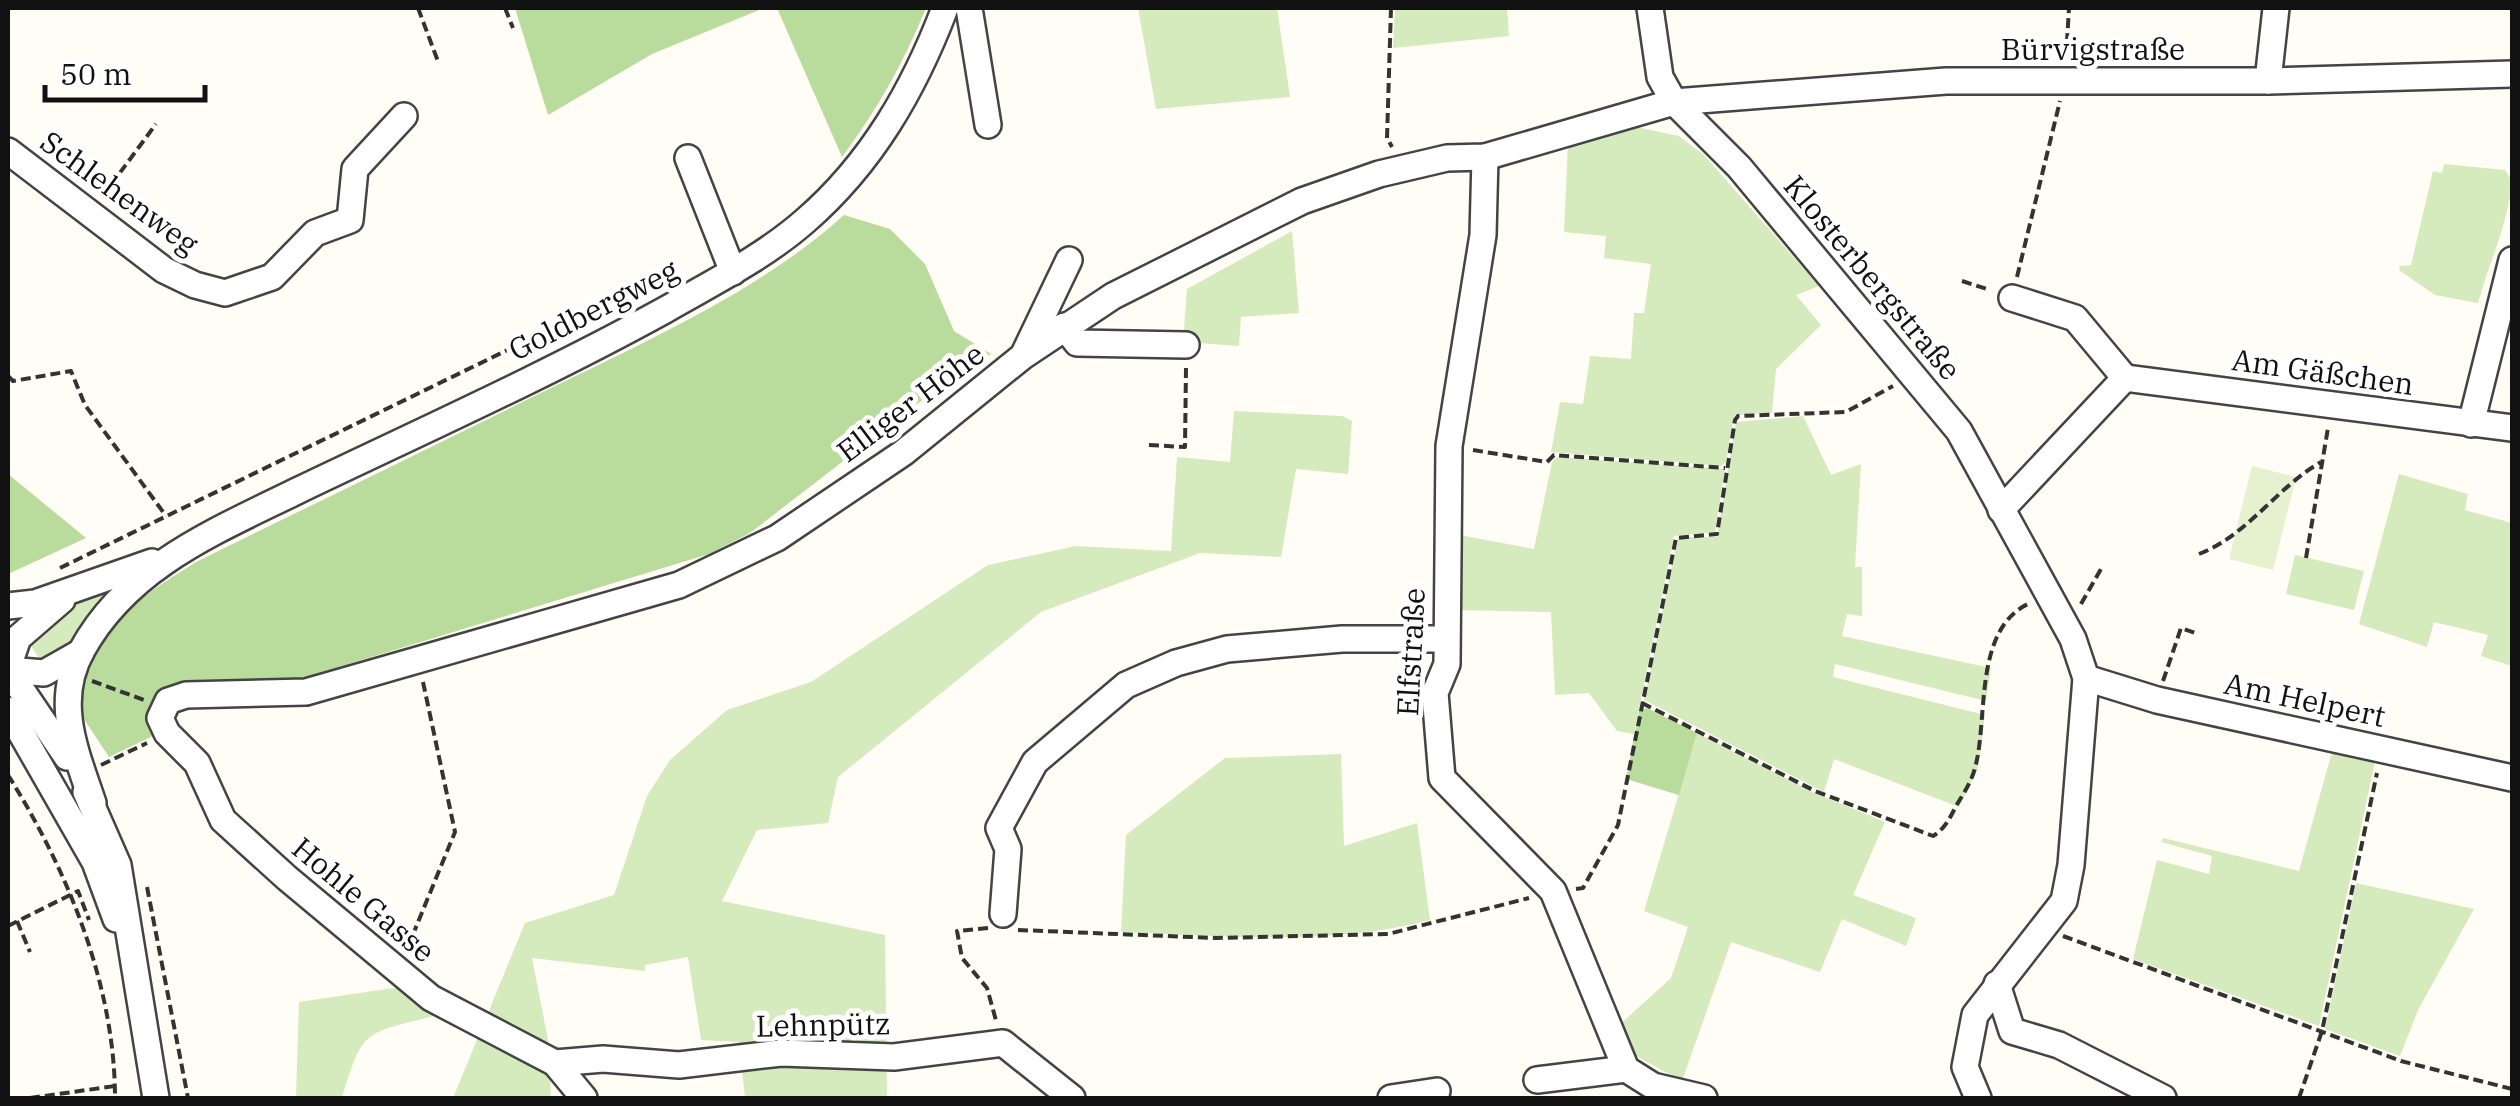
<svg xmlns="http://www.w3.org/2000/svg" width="2520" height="1106" font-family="'IBM Plex Serif',serif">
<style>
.green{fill:#d5ebbd}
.forest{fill:#b9dc9c}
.pitch{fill:#e6f2cf}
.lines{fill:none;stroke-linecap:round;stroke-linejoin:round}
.minor-casing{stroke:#444;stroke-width:30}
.path{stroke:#333;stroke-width:4;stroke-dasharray:10 5;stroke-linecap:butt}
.minor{stroke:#fff;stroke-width:25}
.labels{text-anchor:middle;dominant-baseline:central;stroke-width:10;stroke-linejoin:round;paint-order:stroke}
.street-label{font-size:30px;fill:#111;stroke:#fff}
</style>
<rect width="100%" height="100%" fill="#fffdf5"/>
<!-- green -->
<g class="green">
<polygon points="1138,8 1277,8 1290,97 1156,109"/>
<polygon points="1395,8 1507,8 1509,36 1393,48"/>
<polygon points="1636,127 1679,136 1704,155 1819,286 1796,295 1821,325 1776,369 1772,413 1734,415 1726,462 1721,466 1551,452 1560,402 1583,404 1590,356 1631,359 1634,313 1644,313 1651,264 1604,258 1606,236 1564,232 1568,143"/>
<path d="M2444,164l61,6 7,11c-4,44 -23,81 -34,122l-43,-8 -36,-25 1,-4 11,-1 22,-94 9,2z"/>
<polygon points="1292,231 1299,313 1241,317 1239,346 1183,342 1187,289"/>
<polygon points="1234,411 1342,416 1352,421 1348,474 1296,469 1281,557 1200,553 1041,612 838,777 828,823 757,830 722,901 885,935 887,1098 745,1098 739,1042 701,1040 688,957 645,965 645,971 532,958 548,1040 551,1098 453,1098 525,923 614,895 647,796 670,760 727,710 811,682 988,565 1076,546 1171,551 1177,457 1230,462"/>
<polygon points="1803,416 1831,475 1861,464 1855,567 1862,567 1862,616 1847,614 1842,636 1991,668 1986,701 1835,664 1833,677 1985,715 1978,768 1959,807 1834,759 1824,792 1644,700 1678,537 1717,537 1736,422"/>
<polygon points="1557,457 1725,469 1715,532 1674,536 1634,734 1617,731 1589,693 1555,695 1551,612 1454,610 1454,534 1534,549 1552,462"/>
<polygon points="2399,474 2468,494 2465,510 2512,523 2512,666 2481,656 2488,635 2434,622 2427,647 2359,624"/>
<polygon points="2295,555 2364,571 2354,610 2286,594"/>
<polygon points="133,575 76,644 43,664 26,639 58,612"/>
<polygon points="1697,733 1815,793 1885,822 1853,895 1916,918 1906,946 1842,919 1820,972 1731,942 1682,1081 1625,1050 1616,1028 1671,978 1688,927 1644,911"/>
<polygon points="2333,748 2376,757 2319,1026 2133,959 2157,860 2209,874 2212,856 2161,842 2163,838 2299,871"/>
<path d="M1341,754l3,92 73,-23 13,97c-94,26 -211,16 -309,12l5,-97 99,-77z"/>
<polygon points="2356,883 2474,909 2419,1008 2400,1056 2325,1029"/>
<path d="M400,987l34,29c-69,18 -71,11 -92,82h-46l3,-96z"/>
</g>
<!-- forest -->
<g class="forest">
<polygon points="515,8 764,8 652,54 548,115"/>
<path d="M777,8h149c-22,54 -49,102 -84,149z"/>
<path d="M844,215l46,14 35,35 29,67 37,23 -31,17 -210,162 -41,21 -426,130 -112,2 -11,5 -10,15 7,28 -48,23 -31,-47c18,-85 47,-103 118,-148 118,-58 237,-116 355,-174 100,-49 210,-98 293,-173z"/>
<polygon points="8,474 86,538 8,574"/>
<polygon points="1647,708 1697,733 1679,795 1626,779 1639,711"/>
</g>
<!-- pitch -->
<polygon class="pitch" points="2252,466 2296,477 2273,570 2229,559"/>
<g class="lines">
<!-- minor casing -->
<g class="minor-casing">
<g id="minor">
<polyline points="969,8 988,125"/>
<polyline points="1650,8 1660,77 1674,102 1739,167 1959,431 2073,639 2086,678 2071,865 2064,901 1975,1015 1965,1067 1978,1098"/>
<polyline points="2268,81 2276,8"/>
<polyline points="8,151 164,270 195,285 225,293 272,277 315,233 350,220 355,169 404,116"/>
<polyline points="1485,157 1483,235 1449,446 1447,664 1435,693 1442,778 1553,891 1626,1069 1653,1086 1704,1098"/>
<polyline points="688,158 733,272"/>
<polyline points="2012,298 2075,318 2125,378"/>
<polyline points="1064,326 1077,343 1186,345"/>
<polyline points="1025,352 1069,260"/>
<polyline points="2471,424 2512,260"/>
<polyline points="2001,510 2125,378 2512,428"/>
<polyline points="8,606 35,603 152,562"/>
<polyline points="8,667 18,638 62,600"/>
<polyline points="8,670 67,757"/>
<polyline points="8,670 44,673 81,652"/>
<polyline points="2086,678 2157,700 2512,778"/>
<polyline points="8,710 95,862 116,919"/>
<polyline points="86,792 118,865 156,1098"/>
<path d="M93,803c-17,-51 -40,-101 -11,-153 46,-84 134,-119 215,-159 123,-59 248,-115 368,-181 47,-27 99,-53 140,-89 67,-58 109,-132 140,-213"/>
<polyline points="1003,914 1008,849 999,828 1035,762 1126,685 1176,663 1227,649 1342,639 1445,639"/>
<polyline points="1997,984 2012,1031 2059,1045 2163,1098"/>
<polyline points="555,1063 603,1059 679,1065 781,1053 894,1057 1003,1043 1072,1098"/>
<polyline points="1537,1080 1626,1069"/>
<polyline points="584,1098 555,1063 431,998 287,878 223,820 197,763 167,733 160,718 168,701 186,695 306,692 679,585 777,538 903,453 1023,356 1113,296 1302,201 1379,174 1447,158 1485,157 1674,102 1946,81 2268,81 2512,74"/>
<polyline points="1391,1098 1437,1091"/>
</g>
</g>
<!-- path -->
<g class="path">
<polyline points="418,8 439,64"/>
<polyline points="505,8 513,28"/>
<polyline points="1391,8 1387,138 1392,147"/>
<polyline points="2066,58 2069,8"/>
<polyline points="102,197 156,124"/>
<polyline points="2017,277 2060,101"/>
<polyline points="1962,281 1990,290"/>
<polyline points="8,376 13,381 71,371 85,405 166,516"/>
<polyline points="1149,445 1185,447 1186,368"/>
<polyline points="1473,450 1547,462 1554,455 1725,468"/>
<path d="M2199,554c49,-19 77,-66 122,-92"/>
<polyline points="2306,558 2328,428"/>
<polyline points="60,568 569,320 598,320"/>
<polyline points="2081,604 2101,569"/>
<polyline points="92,681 144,700"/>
<polyline points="2163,681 2181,628 2195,633"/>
<path d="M1642,703l173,88 118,45c12,-7 17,-18 23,-30 8,-13 17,-27 20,-42 12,-50 -2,-136 54,-161"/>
<polyline points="101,765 147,743"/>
<path d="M8,775c59,94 107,210 107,323"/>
<polyline points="147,887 188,1098"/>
<polyline points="1576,889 1583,888 1618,825 1676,538 1717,534 1735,420 1738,416 1846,412 1893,386"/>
<polyline points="17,921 30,952"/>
<polyline points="8,926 78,891 89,920"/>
<polyline points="988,928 957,931 962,958 987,988 997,1024"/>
<polyline points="1018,930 1216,938 1388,934 1529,898"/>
<polyline points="2063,936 2401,1061 2512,1089"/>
<polyline points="407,949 455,832 423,682"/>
<polyline points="30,1098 115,1086"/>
<polyline points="2299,1098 2322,1031 2377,773"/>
</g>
<!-- minor -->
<use href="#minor" class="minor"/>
</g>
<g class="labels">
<!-- street labels -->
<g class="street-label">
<text x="2093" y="48">Bürvigstraße</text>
<text transform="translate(120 192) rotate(36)">Schlehenweg</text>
<text transform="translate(1873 277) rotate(50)">Klosterbergstraße</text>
<text transform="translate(593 309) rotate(-27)">Goldbergweg</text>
<text transform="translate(2323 371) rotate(8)">Am Gäßchen</text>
<text transform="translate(910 402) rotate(-37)">Elliger Höhe</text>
<text transform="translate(1410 652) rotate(-87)">Elfstraße</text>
<text transform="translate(2305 699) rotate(12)">Am Helpert</text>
<text transform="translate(364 899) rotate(40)">Hohle Gasse</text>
<text transform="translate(823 1024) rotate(-1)">Lehnpütz</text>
</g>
</g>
<!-- border -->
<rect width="2520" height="1106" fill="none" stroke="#111111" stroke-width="20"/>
<!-- scale -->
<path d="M45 85v15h160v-15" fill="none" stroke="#111111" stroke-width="5"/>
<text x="60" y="85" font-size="30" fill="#111111" stroke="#ffffff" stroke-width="8" paint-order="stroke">50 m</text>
</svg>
